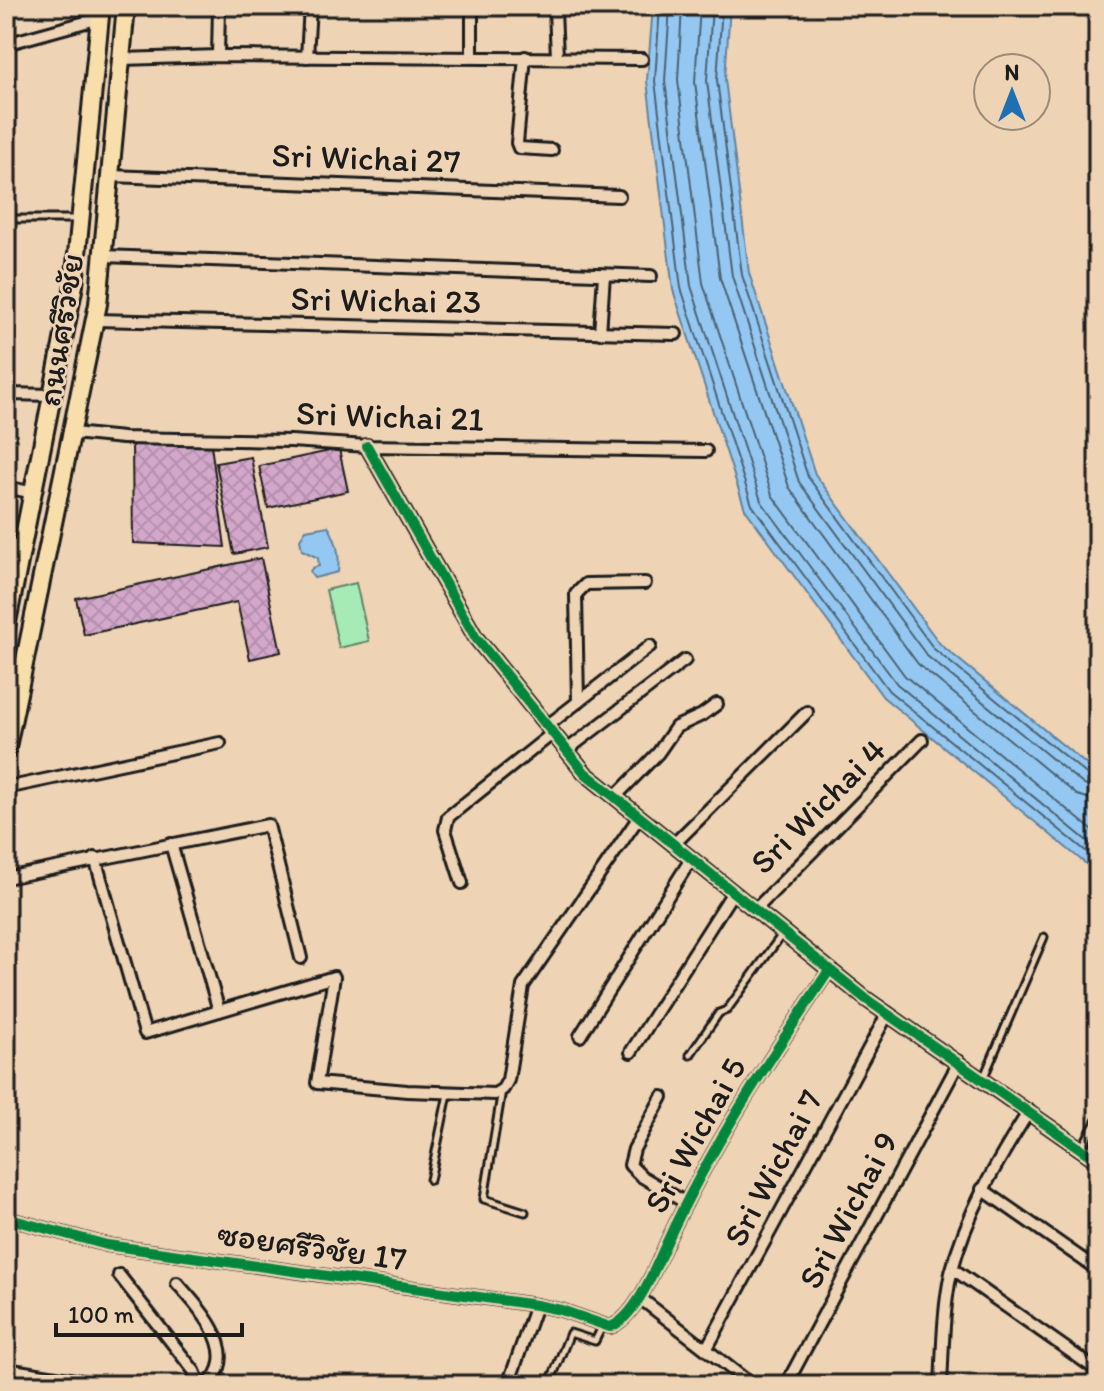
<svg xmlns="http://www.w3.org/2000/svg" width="1104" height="1391" font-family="Itim,'Playpen Sans Thai',sans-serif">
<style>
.grass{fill:#a6ebb6;stroke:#618469;stroke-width:2}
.water{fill:#94c8f2;stroke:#64839c;stroke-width:2}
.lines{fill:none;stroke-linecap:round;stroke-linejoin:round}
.shore{stroke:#4c6172;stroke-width:2}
.building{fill:url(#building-cross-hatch);stroke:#1c1c1c;stroke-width:2}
.service-casing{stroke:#1c1c1c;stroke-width:11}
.minor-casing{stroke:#1c1c1c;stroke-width:16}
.tertiary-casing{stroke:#1c1c1c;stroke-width:18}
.primary-casing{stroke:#1c1c1c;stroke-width:22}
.service{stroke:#eed3b5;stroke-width:5}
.minor{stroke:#eed3b5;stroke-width:10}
.tertiary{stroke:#eed3b5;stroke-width:12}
.primary{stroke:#f8deab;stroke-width:16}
.cycleway-casing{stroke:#eed3b5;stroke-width:15}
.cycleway{stroke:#00873e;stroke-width:10}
.labels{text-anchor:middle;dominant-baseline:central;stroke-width:6;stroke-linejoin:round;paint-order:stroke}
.street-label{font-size:34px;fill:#1c1c1c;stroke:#eed3b5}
</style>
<defs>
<pattern id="building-cross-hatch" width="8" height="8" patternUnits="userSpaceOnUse" patternTransform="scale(2)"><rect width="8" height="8" fill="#d3a7ca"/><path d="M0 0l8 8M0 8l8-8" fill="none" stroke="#b58fad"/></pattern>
</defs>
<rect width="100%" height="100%" fill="#eed3b5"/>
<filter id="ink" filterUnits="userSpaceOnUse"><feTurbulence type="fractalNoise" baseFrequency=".0125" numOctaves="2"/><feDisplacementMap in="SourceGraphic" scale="16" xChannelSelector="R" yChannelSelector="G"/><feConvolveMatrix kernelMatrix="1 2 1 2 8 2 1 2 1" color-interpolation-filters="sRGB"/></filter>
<g filter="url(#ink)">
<!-- grass -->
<polygon class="grass" points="356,583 369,641 339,648 326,590"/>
<!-- water -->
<g class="water">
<polygon points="653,6 730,6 725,79 749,273 815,474 940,644 1098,774 1098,871 1086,864 883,697 745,509 673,290 647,81"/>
<path d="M328,526c9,15 12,28 10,46l-24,6 -4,-6 2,-4 7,-2 -1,-8 -16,-8 -2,-11 6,-9z"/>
</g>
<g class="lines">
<!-- shore -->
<g class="shore">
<polyline points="660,6 655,81 681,288 752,505 889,691 1098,861"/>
<polyline points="670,6 665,81 691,286 761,501 897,684 1098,850"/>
<polyline points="682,6 678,80 703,283 772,495 905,676 1098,835"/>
<polyline points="700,6 695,82 720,278 789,487 918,664 1077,795 1098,801"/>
<polyline points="712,6 707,81 732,276 799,482 927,656 1084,785 1098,789"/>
<polyline points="722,6 717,80 742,275 808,477 934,649 1090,777 1098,779"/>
</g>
</g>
<!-- building -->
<g class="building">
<polygon points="132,443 211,445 225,547 133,543"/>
<polygon points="339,449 348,491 268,508 259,466"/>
<polygon points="251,457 268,547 234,554 216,463"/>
<polygon points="261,558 281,652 250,659 237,602 84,635 76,598"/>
</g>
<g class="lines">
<!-- service casing -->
<g class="service-casing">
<g id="service">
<polyline points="10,219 76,219"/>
<polyline points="690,1055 719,1013 727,1010 783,933"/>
<polyline points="983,1079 1044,937"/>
<polyline points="502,1090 484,1199 525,1212"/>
<polyline points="1081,1149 1098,1118"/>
<polyline points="430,1180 448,1094"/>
<polyline points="549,1385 570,1333 595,1341 603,1325"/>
</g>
</g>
<!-- minor casing -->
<g class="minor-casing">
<g id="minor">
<polyline points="472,7 472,57"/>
<polyline points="555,10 557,57"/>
<polyline points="6,44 100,18"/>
<polyline points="218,56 219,6"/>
<polyline points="307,57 310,6"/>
<polyline points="525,57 517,143 519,148 552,150"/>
<polyline points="122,59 218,56 642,59"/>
<polyline points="111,176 619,196"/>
<polyline points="103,256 651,276"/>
<polyline points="95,320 676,334"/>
<polyline points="600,333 604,275"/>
<polyline points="6,394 54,395"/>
<polyline points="73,433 123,438 291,441 367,446 706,451"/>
<polyline points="6,487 34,493"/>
<polyline points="6,545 23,547"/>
<polyline points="578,702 576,594 586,584 645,583"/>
<polyline points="547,726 650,646"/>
<polyline points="567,750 685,660"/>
<polyline points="6,788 220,743"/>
<polyline points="615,797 658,753 676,727 702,715 717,704"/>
<polyline points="171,844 219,1011"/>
<polyline points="673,845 807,712"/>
<polyline points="95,858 145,1033 334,977 317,1083 407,1091 495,1094 503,1089 508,1080 523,986 639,817"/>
<polyline points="6,878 268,825 301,958"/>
<polyline points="462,883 445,830 448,817 553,733"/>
<polyline points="755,910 922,740"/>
<polyline points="580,1036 691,859"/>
<polyline points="631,1052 733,892"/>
<polyline points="662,1097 634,1149 630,1165 641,1176 686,1203"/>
<polyline points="982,1189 1098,1270"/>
<path d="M6,1218l101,27 429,60 25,5 49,17c26,-9 46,-61 57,-85 44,-96 104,-185 163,-273"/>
<polyline points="953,1269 1098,1371"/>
<polyline points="119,1275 194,1371 200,1385"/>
<path d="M177,1283c22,25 66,70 30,102"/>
<polyline points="640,1298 752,1385"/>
<polyline points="707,1348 888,1013"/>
<polyline points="6,1369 106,1385"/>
<polyline points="508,1385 536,1305"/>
<polyline points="786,1385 959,1062"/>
<path d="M941,1385c2,-37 2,-75 10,-112 15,-59 46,-111 78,-162"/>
</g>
</g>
<!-- tertiary casing -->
<g class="tertiary-casing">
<polyline id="tertiary" points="367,446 476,638 585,773 866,999 1098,1161"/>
</g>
<!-- primary casing -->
<g class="primary-casing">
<g id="primary">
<polyline points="6,627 74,285 101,6"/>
<polyline points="6,752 98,304 126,6"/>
</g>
</g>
<!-- service -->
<use href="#service" class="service"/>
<!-- minor -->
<use href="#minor" class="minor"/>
<!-- tertiary -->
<use href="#tertiary" class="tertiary"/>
<!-- primary -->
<use href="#primary" class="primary"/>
<!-- cycleway casing -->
<g class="cycleway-casing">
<g id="cycleway">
<polyline points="367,446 476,638 585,773 866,999 1098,1161"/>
<path d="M6,1218l101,27 429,60 25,5 49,17c26,-9 46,-61 57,-85 44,-96 104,-185 163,-273"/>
</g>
</g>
<!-- cycleway -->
<use href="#cycleway" class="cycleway"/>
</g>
</g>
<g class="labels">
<!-- street labels -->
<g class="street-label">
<text transform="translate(366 158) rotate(2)">Sri Wichai 27</text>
<text transform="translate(386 300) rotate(1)">Sri Wichai 23</text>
<text transform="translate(60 330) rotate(-81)">ถนนศรีวิชัย</text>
<text transform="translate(390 416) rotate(2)">Sri Wichai 21</text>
<text transform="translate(818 806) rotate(-45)">Sri Wichai 4</text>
<text transform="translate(695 1135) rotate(-61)">Sri Wichai 5</text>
<text transform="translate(773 1168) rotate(-62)">Sri Wichai 7</text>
<text transform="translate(848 1210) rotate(-62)">Sri Wichai 9</text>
<text transform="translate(312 1246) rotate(8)">ซอยศรีวิชัย 17</text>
</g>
</g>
<!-- margin -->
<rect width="1104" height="1391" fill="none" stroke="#eed3b5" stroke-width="32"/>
<rect x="16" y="16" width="1072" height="1359" fill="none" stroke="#1c1c1c" stroke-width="3" filter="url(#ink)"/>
<!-- north arrow -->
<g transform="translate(1012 92)"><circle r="38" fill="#eed3b5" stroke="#9a8a78" stroke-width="2"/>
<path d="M0-6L14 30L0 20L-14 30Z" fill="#1f6fb2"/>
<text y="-12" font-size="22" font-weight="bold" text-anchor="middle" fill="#1c1c1c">N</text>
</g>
<!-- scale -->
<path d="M56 1323v12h186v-12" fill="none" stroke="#1c1c1c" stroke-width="4"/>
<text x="68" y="1323" font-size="24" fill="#1c1c1c" stroke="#eed3b5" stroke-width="6" paint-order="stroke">100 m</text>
</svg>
